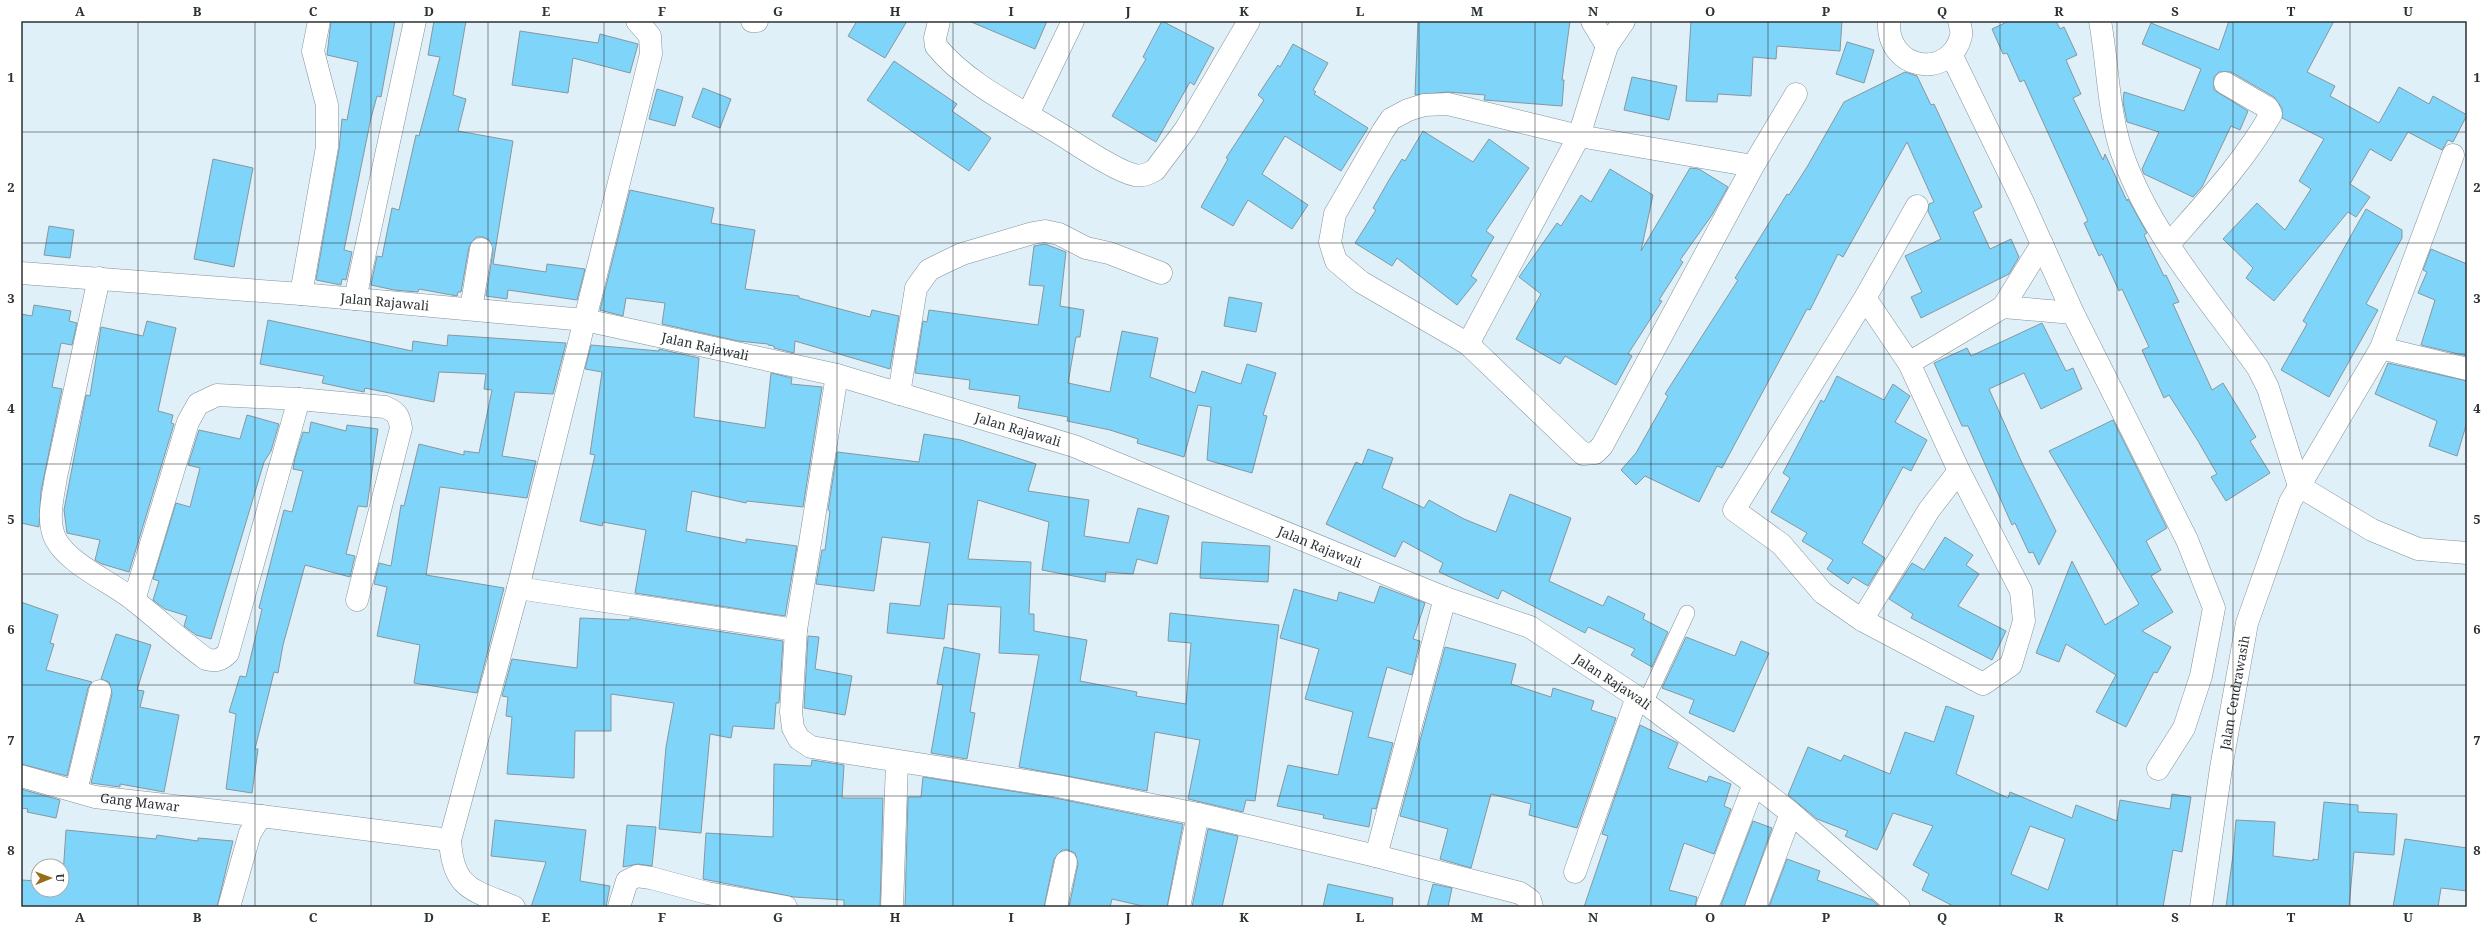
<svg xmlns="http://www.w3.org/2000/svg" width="2488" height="928" font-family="'Noto Serif',serif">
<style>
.building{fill:#7fd4fa;stroke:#87979f;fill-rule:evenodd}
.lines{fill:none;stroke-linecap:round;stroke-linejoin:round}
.lane-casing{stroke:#83929a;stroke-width:16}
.street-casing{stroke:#83929a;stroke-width:23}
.lane{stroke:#fff;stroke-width:15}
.street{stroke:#fff;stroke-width:22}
.grid{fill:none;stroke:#2b3235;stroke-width:1;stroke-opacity:0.55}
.labels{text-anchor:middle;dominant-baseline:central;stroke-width:3;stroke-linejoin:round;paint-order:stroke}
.street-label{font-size:13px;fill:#2b3235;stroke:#fff}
.neatline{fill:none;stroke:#2b3235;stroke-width:1.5}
.grid-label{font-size:13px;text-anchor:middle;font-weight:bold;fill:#2b3235}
</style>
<rect width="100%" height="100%" fill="#dff0f8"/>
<!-- building -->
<g class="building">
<polygon points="331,21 395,21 381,97 377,96 371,118 344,250 352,252 346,280 342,279 341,285 316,280 339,149 342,119 347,120 358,62 327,55"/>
<polygon points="434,21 466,21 453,95 466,99 458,131 513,141 493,264 546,272 547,264 585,269 577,300 508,290 507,299 486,296 493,251 489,240 483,237 476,237 469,247 461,292 458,292 457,296 419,289 418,292 394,290 371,285 377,256 382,257 392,208 399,210 416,135 419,136 440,57 428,55"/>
<polygon points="857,21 907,21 885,58 848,36"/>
<polygon points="969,21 1047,21 1035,49"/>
<polygon points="1162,21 1214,48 1194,85 1190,82 1156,142 1112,116 1146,59 1143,57"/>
<polygon points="1418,21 1570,21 1562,80 1564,80 1562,106 1484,100 1485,95 1448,92 1415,95"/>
<polygon points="1691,21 1842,21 1840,51 1777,46 1776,59 1753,57 1751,96 1718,94 1717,102 1686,101"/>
<polygon points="2009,21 2056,21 2060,29 2064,27 2077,55 2066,60 2081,94 2073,98 2103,160 2105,154 2127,201 2128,199 2147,233 2144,235 2164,276 2166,275 2179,302 2173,304 2212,390 2223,383 2256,437 2250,441 2270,473 2226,501 2211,477 2217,474 2198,441 2169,395 2164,398 2142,350 2149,347 2122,289 2119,291 2102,254 2099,256 2084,223 2088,221 2024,80 2020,82 2007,53 2003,54 1992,29"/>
<polygon points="2229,21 2334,21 2307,72 2335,86 2330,96 2379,123 2399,87 2429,104 2433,96 2467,115 2453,142 2448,140 2442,150 2408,132 2391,161 2370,149 2350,184 2370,197 2356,217 2348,212 2274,301 2246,278 2253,268 2223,239 2257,203 2285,230 2311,189 2299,181 2324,139 2282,118 2282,108 2274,97 2231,72 2219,72 2214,77 2214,90 2248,111 2240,130 2231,126 2202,187 2193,197 2144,174 2142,169 2159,132 2127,122 2123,102 2124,92 2184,111 2201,69 2142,44 2151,23 2219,50"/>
<polygon points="520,31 598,43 600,34 638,44 630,73 573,58 568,93 512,85"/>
<polygon points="1847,42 1874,50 1864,83 1836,74"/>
<polygon points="1293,44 1328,63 1313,90 1316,92 1314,94 1368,128 1341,171 1285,136 1262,174 1308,205 1292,229 1248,200 1233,226 1201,207 1228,159 1226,158 1264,100 1258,95 1278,65 1280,67"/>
<polygon points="894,61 957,104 952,111 991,138 969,171 867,100"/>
<polygon points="1905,72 1917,76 1931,105 1934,104 1982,207 1973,212 1990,249 2011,239 2019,257 2009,274 1921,318 1911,297 1922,292 1905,256 1941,239 1928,211 1929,204 1934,202 1907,142 1843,257 1838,254 1810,310 1807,309 1722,468 1717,466 1699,502 1645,476 1636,485 1621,470 1636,453 1668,396 1665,394 1738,280 1735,278 1787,194 1789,195 1807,167 1844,102"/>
<polygon points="1632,77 1677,86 1669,120 1624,110"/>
<polygon points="703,88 731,99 720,128 692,117"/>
<polygon points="657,89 683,97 675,126 649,119"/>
<polygon points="1423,131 1473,162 1489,139 1529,168 1486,231 1494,237 1471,276 1477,280 1457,305 1397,258 1392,266 1355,243 1376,210 1373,208 1389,180 1402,159 1405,161"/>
<polygon points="213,159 253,168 234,267 194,259"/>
<polygon points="1690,168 1699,169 1728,187 1712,215 1680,260 1683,262 1659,300 1662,301 1628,354 1632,356 1616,385 1565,356 1560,364 1516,339 1541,294 1519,277 1557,223 1561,226 1581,195 1591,202 1610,169 1653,195 1641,251"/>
<polygon points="630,190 714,208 711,223 755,230 745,289 799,296 799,298 870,317 872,310 899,316 890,369 795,341 794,353 774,348 774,346 768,345 768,344 738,341 662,324 665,303 626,298 623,316 600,310"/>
<polygon points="2366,209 2402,230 2402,238 2366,304 2378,310 2329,397 2281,370 2307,324 2303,321"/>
<polygon points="49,226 74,230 70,258 44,255"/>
<polygon points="1045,244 1066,252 1060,306 1084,310 1080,337 1076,337 1068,383 1110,392 1122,331 1158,338 1150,377 1195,393 1202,371 1241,384 1247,364 1276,373 1263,415 1267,416 1252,473 1207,460 1211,407 1198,405 1184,457 1137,443 1138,439 1110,430 1067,421 1068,417 1018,408 1020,396 969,389 970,380 915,373 923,321 927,322 929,310 1038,325 1044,286 1029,285 1034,246"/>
<polygon points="2431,249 2467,264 2467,356 2421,345 2435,300 2418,293 2427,272 2423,270"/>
<polygon points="1229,297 1262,303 1256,332 1224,326"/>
<polygon points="34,305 71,311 69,321 77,323 72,345 61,343 52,387 62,389 41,491 39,527 21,523 21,314 32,316"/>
<polygon points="268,320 412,351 413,341 447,346 448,335 566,343 553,394 515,392 502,456 536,461 527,498 440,487 426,575 504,588 477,693 414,683 420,645 377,636 387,587 374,584 379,563 391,566 401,505 404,506 419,444 464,455 464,451 479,453 492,390 484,389 486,374 439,372 434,402 365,388 364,392 322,383 324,376 260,364"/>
<polygon points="147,321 176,328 158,411 173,415 171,423 174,424 129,572 102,564 95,560 100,540 67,533 64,510 86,395 90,396 101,327 143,336"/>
<polygon points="2042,323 2066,371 2073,368 2082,389 2041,409 2024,373 1989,389 2022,463 2056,531 2039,565 2033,552 2029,553 2015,523 2012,525 1968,426 1962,426 1934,363 1967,348 1971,356"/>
<polygon points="591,345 659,351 659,349 699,358 694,417 765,428 771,373 792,378 791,384 822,387 803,507 747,501 746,503 692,491 686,531 746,543 746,539 797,546 785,616 635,593 646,530 603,522 602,526 580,521 595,455 590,454 602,372 585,369"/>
<polygon points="2388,363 2467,381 2467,422 2457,456 2429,446 2437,421 2375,394"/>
<polygon points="1837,376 1884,400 1893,384 1910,396 1895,422 1927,440 1911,471 1903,467 1862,543 1885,558 1868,586 1853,577 1848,584 1827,569 1833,560 1802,541 1807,533 1771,512 1790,478 1783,473 1821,400 1824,402"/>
<polygon points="247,415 279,424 271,451 264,462 211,639 196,635 184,626 187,616 165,609 153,600 159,581 153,579 176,503 190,507 200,468 188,465 199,430 240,439"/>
<polygon points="2113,420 2167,528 2146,541 2161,570 2151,576 2173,612 2142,631 2171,647 2157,673 2154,672 2126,727 2096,712 2116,675 2066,644 2059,662 2036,653 2072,561 2105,625 2139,604 2049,451"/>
<polygon points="311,422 346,431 347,425 378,429 367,507 358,506 346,554 355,556 350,577 305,565 283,645 278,673 274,672 255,749 258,749 252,793 226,789 236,714 229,712 240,676 246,677 262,609 259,608 284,510 292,512 303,471 293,469 295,458 303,432 309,433"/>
<polygon points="924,434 961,440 1036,464 1028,491 1089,500 1084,536 1129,543 1138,508 1169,516 1157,564 1137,559 1133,574 1106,572 1105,582 1042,570 1049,522 978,500 968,559 1031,562 1029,614 1034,614 1034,631 1087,640 1080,681 1137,692 1136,696 1186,704 1191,643 1168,641 1170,613 1279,625 1255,801 1246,800 1243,812 1188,799 1200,740 1155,732 1147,791 1019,767 1039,655 999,653 1001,607 948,604 944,639 887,633 890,603 920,606 930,543 882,537 874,591 816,584 822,550 825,550 830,511 828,510 837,452 919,462"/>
<polygon points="1368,449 1393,458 1382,488 1424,508 1429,500 1464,519 1496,532 1510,494 1571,518 1549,581 1603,606 1608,596 1645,614 1643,619 1668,632 1652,667 1631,655 1635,649 1588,627 1585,633 1502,590 1498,599 1439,572 1443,563 1403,541 1395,557 1326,524 1356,462 1362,465"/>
<polygon points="1945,537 1973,555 1966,565 1979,574 1958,606 2006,631 1992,660 1911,618 1913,614 1889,599 1912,563 1924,570"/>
<polygon points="1202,542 1270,546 1268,582 1200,578"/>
<polygon points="1380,586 1425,603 1413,639 1420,641 1412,675 1387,667 1368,737 1393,743 1376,809 1372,808 1369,827 1323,818 1324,815 1277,806 1288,765 1338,775 1353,712 1305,699 1319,649 1280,638 1294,589 1337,601 1339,592 1374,603"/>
<polygon points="21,602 58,615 50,643 54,644 46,670 92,682 88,688 67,776 21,764"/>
<polygon points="580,618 630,620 630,618 783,641 779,703 776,703 774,729 733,726 731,738 710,734 701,833 659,829 666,747 674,703 611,694 611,731 575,731 574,778 507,774 512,717 506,716 508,697 502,696 512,659 577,668"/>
<polygon points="116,634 151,645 137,690 144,691 140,707 179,715 164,792 120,784 120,787 91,783 112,694 109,682 101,679"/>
<polygon points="808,636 819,637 815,669 852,676 845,715 804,708"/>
<polygon points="1686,637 1735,656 1741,641 1769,653 1734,732 1689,713 1694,700 1662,688"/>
<polygon points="944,647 980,654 970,712 975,713 967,759 931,753 943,685 937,684"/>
<polygon points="1445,647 1516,664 1511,684 1551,697 1553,688 1594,701 1591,710 1616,718 1577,828 1529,815 1531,804 1491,794 1471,868 1440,859 1448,829 1400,816"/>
<path d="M1946,706l28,10 -18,58 52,24 2,-6 62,26 4,-13 41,16 3,-21 50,9 2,-15 19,3 -9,55 -9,-2 -10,57h-208l-33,-17 7,-16 -16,-9 20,-39 -40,-13 -16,37 -32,-14 3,-5 -31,-12 -29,-24 20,-48 33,14 3,-6 46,19 15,-42 29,10zM2030,826l35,13 -17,51 -37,-16z"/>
<polygon points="1640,725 1678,743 1668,768 1707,782 1709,776 1731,784 1724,806 1731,809 1714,854 1684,843 1669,890 1697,897 1695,907 1584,907 1608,836 1602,834"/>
<polygon points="812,760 844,765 842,798 883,798 880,907 844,907 844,900 794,897 703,879 706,833 773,837 774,764 811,766"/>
<polygon points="923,777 1055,798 1183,824 1167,907 1147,907 1112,899 1110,907 1069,907 1078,864 1075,853 1068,850 1062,850 1054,859 1044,907 905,907 908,797 921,797"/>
<polygon points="21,789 60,800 56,818 27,812 28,809 21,808"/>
<polygon points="2324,802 2358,805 2358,812 2397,814 2394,855 2354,852 2349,907 2226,907 2233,855 2236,820 2275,822 2273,856 2313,861 2313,859 2318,860"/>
<polygon points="495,820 586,830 580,881 610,886 606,907 531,907 546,862 491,856"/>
<polygon points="1753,821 1772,828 1744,907 1725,907 1721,905"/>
<polygon points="627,825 656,827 652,866 638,864 623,867"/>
<polygon points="1208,829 1238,836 1222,907 1192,907"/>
<polygon points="66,830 156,839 157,835 198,841 198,838 233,841 217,907 21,907 21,880 38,881 38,890 62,890"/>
<polygon points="2405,839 2467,848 2467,891 2441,888 2438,907 2393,907"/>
<polygon points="1787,859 1820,871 1817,880 1872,900 1880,907 1769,907"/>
<polygon points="1328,884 1393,898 1392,907 1323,907"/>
<polygon points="1433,884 1452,888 1448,907 1427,907"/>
</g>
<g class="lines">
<!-- lane casing -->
<g class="lane-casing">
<polyline id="lane" points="1645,703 1687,613"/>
</g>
<!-- street casing -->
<g class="street-casing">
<g id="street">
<polyline points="752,21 757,21"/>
<path d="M939,21l-4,17 1,8c30,38 88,65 129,91 16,10 53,35 70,38 6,2 15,-2 20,-5l30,-40 64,-109"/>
<polyline points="1592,21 1607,46"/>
<path d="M1889,21c-3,50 61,59 72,15 1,-4 -1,-11 -2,-15"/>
<path d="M2100,21c8,44 8,90 22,132 27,79 88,148 136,215l10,20 31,98 73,44 46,19 49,4"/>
<polyline points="1951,54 2022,200 2073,313 2187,540 2214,608 2201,676 2184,728 2158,769"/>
<polyline points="1028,114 1073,21"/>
<polyline points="1753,166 1579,136 1448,104 1424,105 1408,110 1391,119 1383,131 1335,214 1330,242 1336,261 1361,282 1468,344 1583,454 1595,453 1602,446 1753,166 1796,94"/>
<path d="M2169,244c36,-41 75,-82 102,-130l-3,-6 -43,-25"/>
<path id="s1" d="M21,273l280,21 284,26 252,55 237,71 371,152 85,29 107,70 117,87 37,29 108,94"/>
<path d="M99,278l-43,199c-3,20 -10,44 0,63 14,25 57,43 79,61 24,19 46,40 71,58 10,3 15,1 22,-6l71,-254"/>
<polyline points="301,294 327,147 327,105 313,51 319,21"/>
<polyline points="1865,298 1909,363 1959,471 2021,591 2024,621 2011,665 1983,684 1862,620 1823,593 1781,544 1734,510 1865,298 1917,206"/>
<polyline points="355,299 415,21"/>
<polyline points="2003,307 2073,313"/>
<polyline points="471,309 481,249"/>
<polyline points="1468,344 1579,136 1607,46 1624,21"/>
<polyline points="2381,348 2467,369"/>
<polyline points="1909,363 2003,307 2042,244"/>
<polyline points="837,375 796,630 791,712 793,728 799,739 811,747 1057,786 1198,814 1376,856 1445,598"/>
<polyline points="899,394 916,288 929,270 941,264 962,254 1033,233 1045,231 1059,234 1086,248 1109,253 1161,273"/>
<polyline points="518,588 796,630"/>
<path d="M134,600l54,-178 10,-18 19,-9 82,4 86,8c12,5 14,9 16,21l-44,172"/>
<polyline points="1862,620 1929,510 1959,471"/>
<path id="s2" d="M21,776l74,21 166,19"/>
<polyline points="76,791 100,691"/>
<polyline points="1376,856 1520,893 1530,900 1532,907"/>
<polyline points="1575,872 1637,697"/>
<polyline points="229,907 250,833 261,816 450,840"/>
<path d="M514,907c-41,-17 -61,-17 -64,-67l68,-252 133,-534 -1,-18 -13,-15"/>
<polyline points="619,907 627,881 637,876 651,878 707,893 786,907"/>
<polyline points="892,907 897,762"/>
<polyline points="1056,907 1066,862"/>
<polyline points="1179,907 1198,814"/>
<polyline points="1707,907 1754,784"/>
<polyline points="1756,907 1791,813"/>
<path id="s3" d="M2201,907l20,-139 26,-145 43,-121 91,-154 72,-193"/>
</g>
</g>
<!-- lane -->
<use href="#lane" class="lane"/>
<!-- street -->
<use href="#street" class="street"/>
</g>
<!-- grid -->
<path class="grid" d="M138,21v886M255,21v886M371,21v886M488,21v886M604,21v886M720,21v886M837,21v886M953,21v886M1069,21v886M1186,21v886M1302,21v886M1419,21v886M1535,21v886M1651,21v886M1768,21v886M1884,21v886M2000,21v886M2117,21v886M2233,21v886M2350,21v886M21,132h2446M21,243h2446M21,354h2446M21,464h2446M21,574h2446M21,685h2446M21,796h2446"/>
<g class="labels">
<!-- street labels -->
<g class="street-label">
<text stroke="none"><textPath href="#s1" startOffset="365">Jalan Rajawali</textPath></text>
<text stroke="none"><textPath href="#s1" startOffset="689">Jalan Rajawali</textPath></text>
<text stroke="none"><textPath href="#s1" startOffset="1013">Jalan Rajawali</textPath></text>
<text stroke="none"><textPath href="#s1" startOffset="1337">Jalan Rajawali</textPath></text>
<text stroke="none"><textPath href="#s1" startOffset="1661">Jalan Rajawali</textPath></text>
<text stroke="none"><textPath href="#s3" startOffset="217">Jalan Cendrawasih</textPath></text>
<text stroke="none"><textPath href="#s2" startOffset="122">Gang Mawar</textPath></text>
</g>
</g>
<!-- border -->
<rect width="2488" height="928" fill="none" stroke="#ffffff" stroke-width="44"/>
<!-- north arrow -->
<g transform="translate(50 878) rotate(89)"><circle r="19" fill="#ffffff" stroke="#aaadae"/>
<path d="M0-3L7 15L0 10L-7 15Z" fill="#976d19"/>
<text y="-6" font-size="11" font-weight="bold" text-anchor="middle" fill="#2b3235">U</text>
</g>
<rect x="22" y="22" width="2444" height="884" class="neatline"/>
<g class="grid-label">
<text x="80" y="16">A</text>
<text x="197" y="16">B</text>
<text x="313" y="16">C</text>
<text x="429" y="16">D</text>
<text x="546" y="16">E</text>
<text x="662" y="16">F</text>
<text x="778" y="16">G</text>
<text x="895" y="16">H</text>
<text x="1011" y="16">I</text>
<text x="1128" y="16">J</text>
<text x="1244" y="16">K</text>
<text x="1360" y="16">L</text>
<text x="1477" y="16">M</text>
<text x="1593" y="16">N</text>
<text x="1710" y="16">O</text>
<text x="1826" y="16">P</text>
<text x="1942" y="16">Q</text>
<text x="2059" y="16">R</text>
<text x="2175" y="16">S</text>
<text x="2291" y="16">T</text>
<text x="2408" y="16">U</text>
<text x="11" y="82">1</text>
<text x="2477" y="82">1</text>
<text x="11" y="192">2</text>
<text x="2477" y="192">2</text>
<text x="11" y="303">3</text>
<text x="2477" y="303">3</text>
<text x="11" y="413">4</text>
<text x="2477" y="413">4</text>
<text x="11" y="524">5</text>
<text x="2477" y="524">5</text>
<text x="11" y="634">6</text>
<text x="2477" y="634">6</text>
<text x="11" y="745">7</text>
<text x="2477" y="745">7</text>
<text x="11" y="855">8</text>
<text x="2477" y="855">8</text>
<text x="80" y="922">A</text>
<text x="197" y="922">B</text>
<text x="313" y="922">C</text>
<text x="429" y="922">D</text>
<text x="546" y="922">E</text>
<text x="662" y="922">F</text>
<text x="778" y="922">G</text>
<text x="895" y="922">H</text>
<text x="1011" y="922">I</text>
<text x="1128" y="922">J</text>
<text x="1244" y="922">K</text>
<text x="1360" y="922">L</text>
<text x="1477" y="922">M</text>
<text x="1593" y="922">N</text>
<text x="1710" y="922">O</text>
<text x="1826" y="922">P</text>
<text x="1942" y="922">Q</text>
<text x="2059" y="922">R</text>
<text x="2175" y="922">S</text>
<text x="2291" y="922">T</text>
<text x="2408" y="922">U</text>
</g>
</svg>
